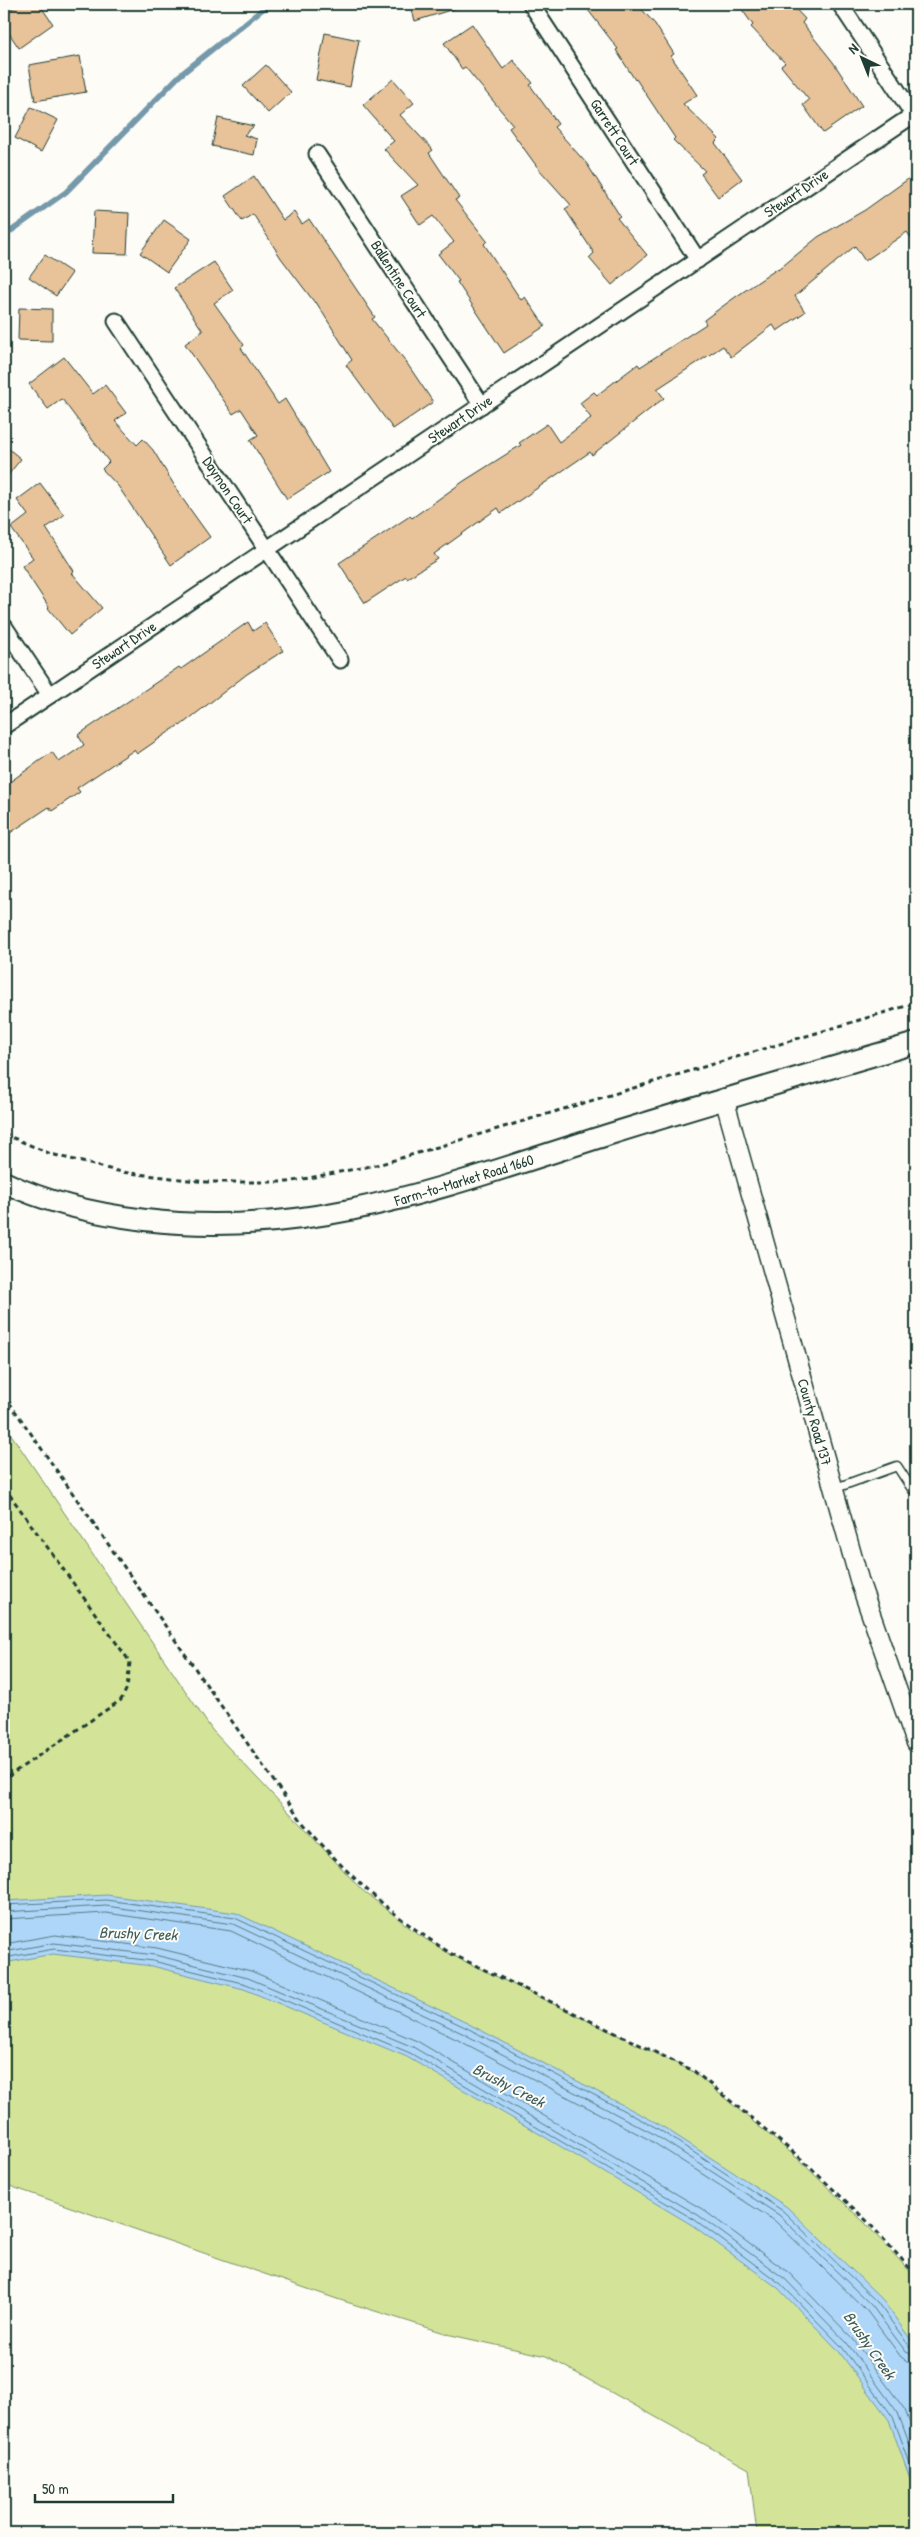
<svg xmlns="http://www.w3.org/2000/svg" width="920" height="2537" font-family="'Patrick Hand',sans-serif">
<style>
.green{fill:#d3e498;stroke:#799066}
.water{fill:#aed6f8;stroke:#7599aa}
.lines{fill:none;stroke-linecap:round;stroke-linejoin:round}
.shore{stroke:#587a82;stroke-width:1}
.stream{stroke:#7599aa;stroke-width:5.5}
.building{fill:#e8c299;stroke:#1f3d34}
.service-casing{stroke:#1f3d34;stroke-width:11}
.minor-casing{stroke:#1f3d34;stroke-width:19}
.tertiary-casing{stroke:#1f3d34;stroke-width:21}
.secondary-casing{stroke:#1f3d34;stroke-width:24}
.path{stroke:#1f3d34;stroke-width:3;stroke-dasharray:5 4;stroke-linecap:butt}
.service{stroke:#fdfcf7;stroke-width:8}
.minor{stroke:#fdfcf7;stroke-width:15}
.tertiary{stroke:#fdfcf7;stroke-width:18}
.secondary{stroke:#fdfcf7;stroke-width:20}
.labels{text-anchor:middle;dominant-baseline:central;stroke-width:4;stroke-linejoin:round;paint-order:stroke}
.street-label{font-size:15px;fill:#1f3d34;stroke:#fdfcf7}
.water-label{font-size:16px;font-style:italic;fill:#3c5c5b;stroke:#fdfcf7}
</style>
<rect width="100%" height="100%" fill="#fdfcf7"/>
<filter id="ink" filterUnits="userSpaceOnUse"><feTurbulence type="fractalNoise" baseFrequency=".02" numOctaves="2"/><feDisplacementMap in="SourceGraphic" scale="10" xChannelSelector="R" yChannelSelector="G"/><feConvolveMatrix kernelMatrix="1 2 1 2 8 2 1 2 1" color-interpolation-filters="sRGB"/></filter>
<g filter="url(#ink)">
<!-- green -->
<polygon class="green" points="4,1424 212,1730 362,1890 419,1935 450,1954 692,2071 796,2157 865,2223 916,2278 916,2533 757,2533 749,2469 546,2356 451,2335 337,2299 4,2184"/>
<!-- water -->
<polygon class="water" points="107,1895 236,1913 469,2024 657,2123 787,2207 881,2298 916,2347 916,2495 889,2420 838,2350 778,2288 692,2225 548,2139 407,2057 244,1989 152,1966 53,1954 4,1963 4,1901"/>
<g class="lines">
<!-- shore -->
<g class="shore">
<polyline points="4,1905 106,1900 235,1918 467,2028 655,2127 783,2211 877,2302 910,2347 916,2349"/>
<polyline points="4,1912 106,1906 233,1924 464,2034 652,2133 779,2215 872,2306 906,2352 916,2356"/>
<polyline points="4,1919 106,1913 231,1931 460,2041 648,2139 775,2221 867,2311 901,2357 907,2361 916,2363"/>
<polyline points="4,1944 55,1935 157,1948 251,1971 417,2041 702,2209 789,2273 853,2339 905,2410 916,2440"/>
<polyline points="4,1952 54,1943 155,1955 248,1978 413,2047 698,2215 785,2279 847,2343 898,2413 916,2462"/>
<polyline points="4,1958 54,1949 153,1961 246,1984 410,2053 695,2220 781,2284 842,2347 893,2417 916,2480"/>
</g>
<!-- stream -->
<polyline class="stream" points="4,236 66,192 179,76 269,4"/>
</g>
<!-- building -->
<g class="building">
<polygon points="19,4 39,4 53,24 19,48 4,26 4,14"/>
<polygon points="410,4 459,4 460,7 415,21"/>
<polygon points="597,4 637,4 655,24 674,54 671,56 697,95 683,104 719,139 715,143 742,179 718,197 701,174 705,171 673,140 675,138 636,79 635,80 616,50 618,49 588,10"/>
<polygon points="738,4 791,4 805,19 802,23 833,62 862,106 823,133 803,105 809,100 781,66 785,63 751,27 753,25"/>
<polygon points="472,24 503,69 513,60 533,83 530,85 558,124 554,127 587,164 620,216 617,218 647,255 612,285 589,258 594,253 565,209 571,205 538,168 509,128 513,125 465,67 462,69 444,43"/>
<polygon points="325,33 359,40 350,87 316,80"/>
<polygon points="80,56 86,92 35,101 29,65"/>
<polygon points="266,65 291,92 268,113 243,86"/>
<polygon points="393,79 414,103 400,115 433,150 429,153 459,198 455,200 487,241 484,244 521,300 525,297 545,326 504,353 457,282 459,281 438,254 454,242 433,216 420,225 401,196 418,185 384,149 394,141 363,105"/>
<polygon points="31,107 58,120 41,152 15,138"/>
<polygon points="218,118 254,126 244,135 257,139 254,155 212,146"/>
<polygon points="254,176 283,220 294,212 302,224 309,219 375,317 372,319 404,359 433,402 393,429 346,365 352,360 316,302 315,303 281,258 253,214 242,221 225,196"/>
<polygon points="911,177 916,185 916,245 907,232 865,261 855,246 795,296 805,312 777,331 773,325 731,357 723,346 657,389 664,398 592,455 590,452 501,513 498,508 434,554 438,559 407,578 406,576 365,603 339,563 410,516 412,518 464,481 521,445 519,443 547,424 559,442 591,418 580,403 594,392 597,395 638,364 640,367 706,324 704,320 734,298 777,269 778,270 818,237 865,210"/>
<polygon points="94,211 129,213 127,254 92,253"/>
<polygon points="164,220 191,239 167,272 140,253"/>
<polygon points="45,255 72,273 56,296 29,277"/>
<polygon points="214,262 233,290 214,303 244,345 241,348 278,404 285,399 329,472 287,499 250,440 258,435 241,409 233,414 185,344 203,331 174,288"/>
<polygon points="19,308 52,309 52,341 18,340"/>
<polygon points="64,357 93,394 105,385 126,413 115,421 137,445 143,439 153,450 182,498 210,537 171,565 118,486 102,469 109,462 62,399 48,409 29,384"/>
<polygon points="4,445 21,459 4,480"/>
<polygon points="40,483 64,515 46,528 74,571 72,573 102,608 70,635 48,608 49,607 22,566 33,558 11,528 28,515 17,500"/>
<polygon points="248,622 253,631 265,623 283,651 247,674 180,726 179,725 137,754 134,750 77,788 80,792 52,811 49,807 4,837 4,786 52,752 59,762 84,745 78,735 179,667 181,669"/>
</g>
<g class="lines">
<!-- service casing -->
<g class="service-casing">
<polyline id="service" points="833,1489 897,1466 912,1489 916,1490"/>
</g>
<!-- minor casing -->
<g class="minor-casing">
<g id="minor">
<polyline points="531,4 698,260"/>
<polyline points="840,4 913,114"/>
<polyline points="317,154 482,405"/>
<polyline points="116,321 340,660"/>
<polyline points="4,626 50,695"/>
<polyline points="4,726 916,113"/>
</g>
</g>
<!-- tertiary casing -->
<g class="tertiary-casing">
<polyline id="tertiary" points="724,1098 860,1583 916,1743"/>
</g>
<!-- secondary casing -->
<g class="secondary-casing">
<path id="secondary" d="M4,1182c45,22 92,32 141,38 167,20 306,-36 462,-85 103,-32 206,-62 309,-92"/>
</g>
<!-- path -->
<g class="path">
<polyline points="4,1134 51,1154 121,1172 206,1182 288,1182 381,1164 916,1003"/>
<path d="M4,1395l299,428c44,52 91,95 149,131l242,117 105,86 69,65 48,53"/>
<polyline points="4,1487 130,1662 127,1688 121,1700 4,1779"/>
</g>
<!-- service -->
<use href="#service" class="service"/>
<!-- minor -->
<use href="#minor" class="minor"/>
<!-- tertiary -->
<use href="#tertiary" class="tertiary"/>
<!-- secondary -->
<use href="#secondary" class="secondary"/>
</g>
</g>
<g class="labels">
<!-- street labels -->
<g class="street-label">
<text transform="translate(615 132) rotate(57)">Garrett Court</text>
<text transform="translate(796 193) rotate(-34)">Stewart Drive</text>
<text transform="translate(399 279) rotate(57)">Ballentine Court</text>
<text transform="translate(460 419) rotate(-34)">Stewart Drive</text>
<text transform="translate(228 490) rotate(56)">Daymon Court</text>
<text transform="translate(124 645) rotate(-34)">Stewart Drive</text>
<text transform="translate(464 1180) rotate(-17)">Farm-to-Market Road 1660</text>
<text transform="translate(815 1422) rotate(74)">County Road 137</text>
</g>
<!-- water labels -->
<g class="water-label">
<text transform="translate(138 1933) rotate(2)">Brushy Creek</text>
<text transform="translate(509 2085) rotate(27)">Brushy Creek</text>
<text transform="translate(870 2345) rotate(55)">Brushy Creek</text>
</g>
</g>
<!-- margin -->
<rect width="920" height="2537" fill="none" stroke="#fdfcf7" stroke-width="20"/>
<rect x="10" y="10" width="900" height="2517" fill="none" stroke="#1f3d34" stroke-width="2" filter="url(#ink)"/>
<!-- north arrow -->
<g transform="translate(862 58) rotate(317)" stroke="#fdfcf7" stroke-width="4" paint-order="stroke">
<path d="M0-4L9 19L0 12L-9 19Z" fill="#1f3d34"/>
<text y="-8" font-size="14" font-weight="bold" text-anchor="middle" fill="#1f3d34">N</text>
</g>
<!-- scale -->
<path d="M35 2494v8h138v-8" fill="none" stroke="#1f3d34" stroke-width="2.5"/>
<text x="42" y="2494" font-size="15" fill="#1f3d34" stroke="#fdfcf7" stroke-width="4" paint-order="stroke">50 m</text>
</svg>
